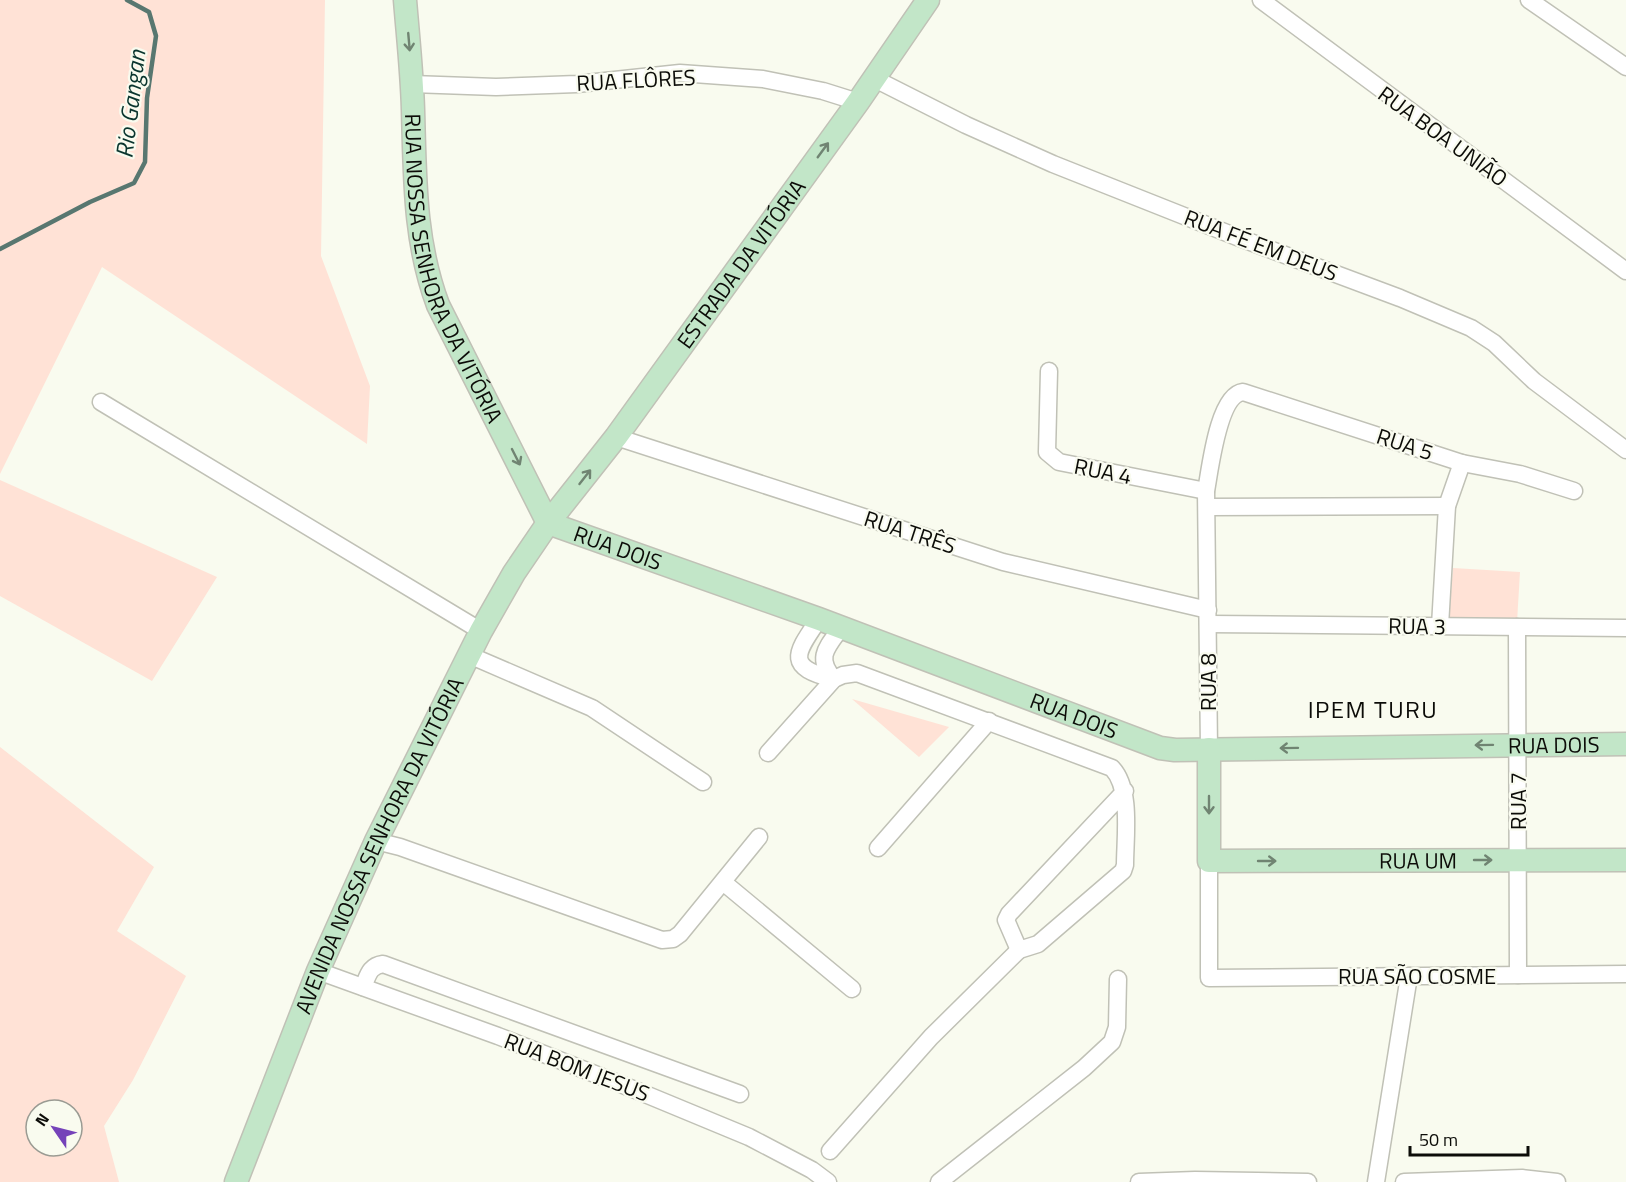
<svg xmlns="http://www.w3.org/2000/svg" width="1626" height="1182" font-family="'Titillium Web',sans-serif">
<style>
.green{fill:#ffe2d6;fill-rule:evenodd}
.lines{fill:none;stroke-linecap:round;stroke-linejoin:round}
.stream{stroke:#587770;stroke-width:4.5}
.street-casing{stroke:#c0c1b6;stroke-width:19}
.secondary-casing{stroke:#c0c1b6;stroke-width:25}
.street{stroke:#fff;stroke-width:16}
.secondary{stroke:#c2e6c8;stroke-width:22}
.oneway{stroke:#708472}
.labels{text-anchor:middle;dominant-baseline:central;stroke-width:4.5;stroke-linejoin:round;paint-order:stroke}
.street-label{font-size:22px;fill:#0c0c08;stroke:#f9fbef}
.water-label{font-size:24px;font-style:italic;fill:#0a352e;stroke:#f9fbef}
.neighbourhood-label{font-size:24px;letter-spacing:1.5px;fill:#0c0c08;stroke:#f9fbef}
</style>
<rect width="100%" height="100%" fill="#f9fbef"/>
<!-- green -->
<g class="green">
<polygon points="0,0 325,0 321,256 370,386 367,444 102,267 0,474"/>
<polygon points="0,480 217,577 152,681 0,596"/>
<polygon points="1453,568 1520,572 1517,622 1449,617"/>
<polygon points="852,699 949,727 919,757"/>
<path d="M0,747l154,120 -37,64 69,45 -53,104 -29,46 15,56h-119zM36,1110h36v36h-36z"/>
</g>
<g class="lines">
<!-- stream -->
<polyline class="stream" points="0,249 90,202 134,183 145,162 147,98 156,36 149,12 127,0"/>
<!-- street casing -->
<g class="street-casing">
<g id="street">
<polyline points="1261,0 1626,271"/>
<polyline points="1529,0 1626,67"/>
<polyline points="873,78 966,125 1053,164 1237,237 1400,298 1471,328 1494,343 1534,381 1626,450"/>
<polyline points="412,84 496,87 577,84 680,73 763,79 823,91 858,102"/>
<polyline points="1049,371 1047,452 1059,462 1206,491"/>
<polyline points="101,402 481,631"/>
<polyline points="616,437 1003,562 1208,610"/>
<polyline points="1208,507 1447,506"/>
<path d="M819,619c-23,34 -35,48 15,60"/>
<polyline points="1208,624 1626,628"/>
<polyline points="1440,626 1447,506 1462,463"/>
<polyline points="1517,627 1518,975"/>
<polyline points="469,655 592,708 703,782"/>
<path d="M834,679c-19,-21 -7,-32 7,-51"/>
<path d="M1209,749l-3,-258c4,-21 12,-96 37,-99l219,71 58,11 54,17"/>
<path d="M768,753l66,-74 9,-4 14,-2 255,95c20,21 13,69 13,97l-2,6 -85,73 -19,6 -13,-30 3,-6 116,-123"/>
<polyline points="376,841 400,847 662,940 673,939 680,934 759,837"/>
<polyline points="878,848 989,721"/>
<polyline points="1209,861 1209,978 1626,974"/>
<polyline points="723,882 852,989"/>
<polyline points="318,971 498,1036 633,1089 749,1137 812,1170 828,1182"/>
<path d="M363,987c5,-11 6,-21 20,-23l357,130"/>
<polyline points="830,1151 931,1037 1019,950"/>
<polyline points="939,1182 1084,1068 1112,1042 1117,1027 1118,979"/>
<polyline points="1139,1182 1195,1180 1308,1182"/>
<polyline points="1376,1182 1409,976"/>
<polyline points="1404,1182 1522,1178 1557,1182"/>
</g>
</g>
<!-- secondary casing -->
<g class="secondary-casing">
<g id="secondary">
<path id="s1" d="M405,0c3,37 7,73 8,110 2,67 1,131 25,195l110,218"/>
<path id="s2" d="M548,523l271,96 341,129 15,2 451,-6"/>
<path id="s3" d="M1209,749v112l417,-1"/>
<path id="s4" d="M236,1182l82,-211 58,-130 105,-210 33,-58 34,-50 68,-86 242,-335 70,-102"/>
</g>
</g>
<!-- street -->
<use href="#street" class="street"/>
<!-- secondary -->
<use href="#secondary" class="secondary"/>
</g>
<!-- one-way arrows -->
<defs><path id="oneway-shaft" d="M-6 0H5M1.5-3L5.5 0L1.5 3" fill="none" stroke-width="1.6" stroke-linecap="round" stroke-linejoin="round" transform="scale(1.5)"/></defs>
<g class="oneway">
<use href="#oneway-shaft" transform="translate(409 42) rotate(85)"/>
<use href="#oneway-shaft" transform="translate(823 150) rotate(-54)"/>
<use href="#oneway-shaft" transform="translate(516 457) rotate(63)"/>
<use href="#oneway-shaft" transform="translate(585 477) rotate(-52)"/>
<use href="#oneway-shaft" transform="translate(1484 745) rotate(179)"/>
<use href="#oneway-shaft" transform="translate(1289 748) rotate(179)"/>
<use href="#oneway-shaft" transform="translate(1209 805) rotate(90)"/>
<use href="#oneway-shaft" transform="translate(1483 860)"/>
<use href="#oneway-shaft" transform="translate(1267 861)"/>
</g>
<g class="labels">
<!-- street labels -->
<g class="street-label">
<text transform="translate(636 80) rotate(-3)">RUA FLÔRES</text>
<text transform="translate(1443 136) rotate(36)">RUA BOA UNIÃO</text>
<text transform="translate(1261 245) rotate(21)">RUA FÉ EM DEUS</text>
<text stroke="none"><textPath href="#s4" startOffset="1054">ESTRADA DA VITÓRIA</textPath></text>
<text stroke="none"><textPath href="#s1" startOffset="276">RUA NOSSA SENHORA DA VITÓRIA</textPath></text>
<text transform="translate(1405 444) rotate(18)">RUA 5</text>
<text transform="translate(1103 471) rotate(11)">RUA 4</text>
<text transform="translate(910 532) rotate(18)">RUA TRÊS</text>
<text stroke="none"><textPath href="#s2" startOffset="74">RUA DOIS</textPath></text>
<text transform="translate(1417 626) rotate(1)">RUA 3</text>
<text transform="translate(1208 682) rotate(-90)">RUA 8</text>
<text stroke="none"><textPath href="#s2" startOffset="560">RUA DOIS</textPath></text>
<text stroke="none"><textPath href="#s2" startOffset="1046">RUA DOIS</textPath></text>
<text transform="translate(1518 801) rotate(-90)">RUA 7</text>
<text stroke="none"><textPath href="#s4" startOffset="366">AVENIDA NOSSA SENHORA DA VITÓRIA</textPath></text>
<text stroke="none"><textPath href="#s3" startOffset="321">RUA UM</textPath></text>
<text x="1417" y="976">RUA SÃO COSME</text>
<text transform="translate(577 1067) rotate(21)">RUA BOM JESUS</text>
</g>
<!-- water labels -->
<g class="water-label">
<text transform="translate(130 104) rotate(-83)">Rio Gangan</text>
</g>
<!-- neighbourhood labels -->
<g class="neighbourhood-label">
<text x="1373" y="709">IPEM TURU</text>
</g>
</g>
<!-- north arrow -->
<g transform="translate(54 1128) rotate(305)"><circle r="28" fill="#f9fbef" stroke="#9a9b93" stroke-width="1.5"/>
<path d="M0-4.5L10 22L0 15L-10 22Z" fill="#7542b9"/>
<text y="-9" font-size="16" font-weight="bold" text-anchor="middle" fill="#0c0c08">N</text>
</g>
<!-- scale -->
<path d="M1410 1146v9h118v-9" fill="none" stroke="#0c0c08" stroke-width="3"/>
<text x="1419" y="1146" font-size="18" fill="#0c0c08" stroke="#f9fbef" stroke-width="4.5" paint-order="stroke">50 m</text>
</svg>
